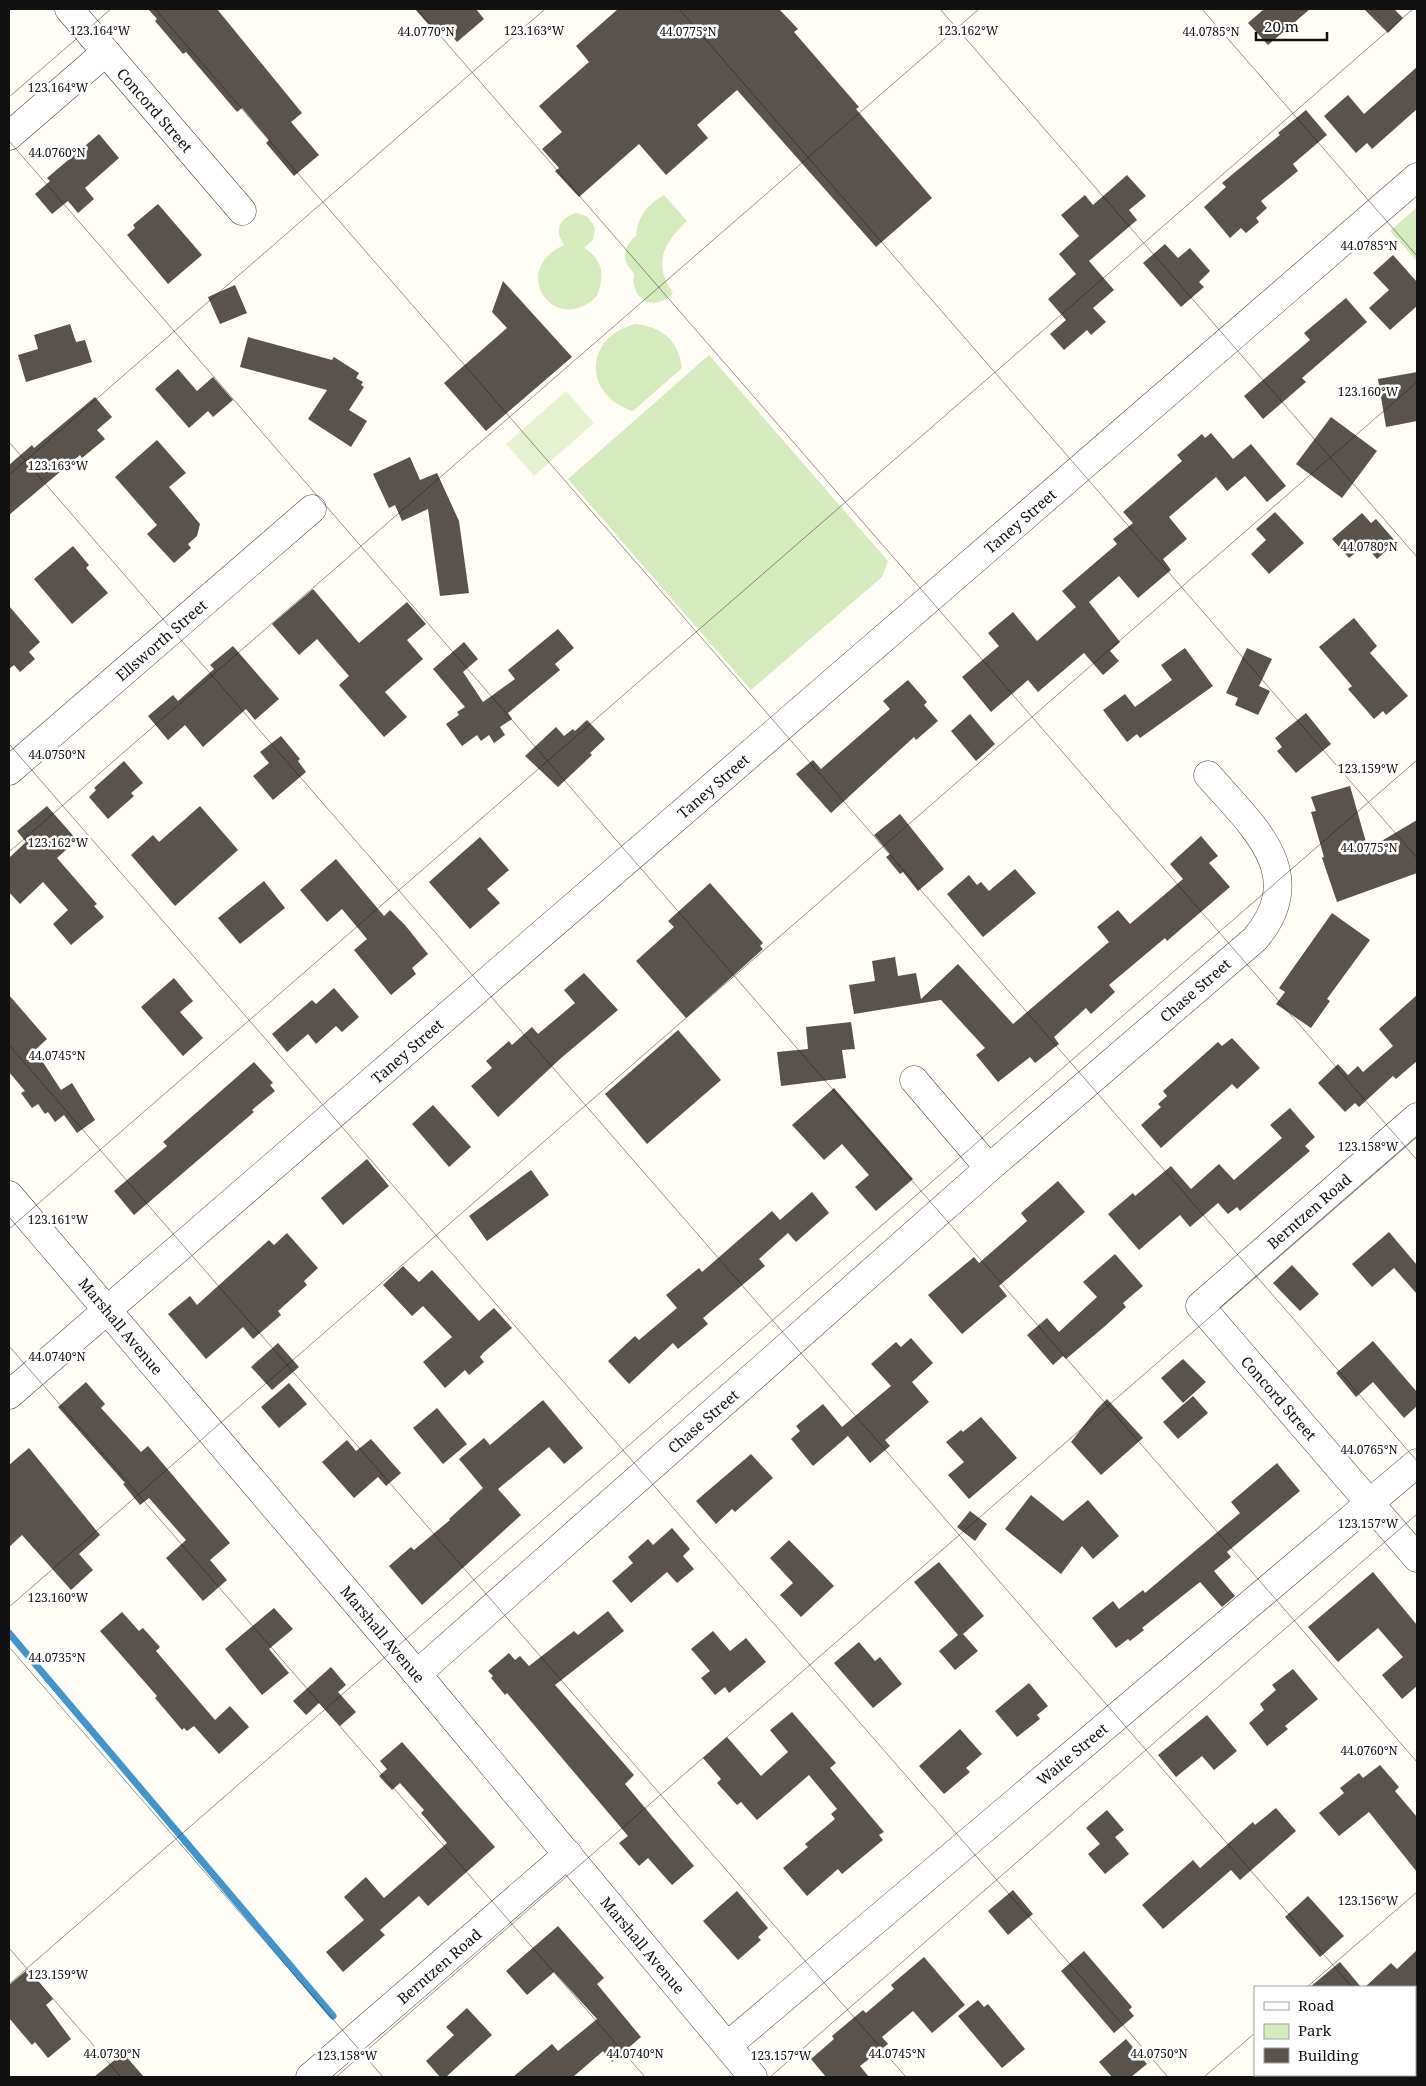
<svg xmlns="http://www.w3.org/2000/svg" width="1426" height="2086" font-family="'Noto Serif',serif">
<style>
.green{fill:#d5ebbd}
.pitch{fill:#e6f2cf}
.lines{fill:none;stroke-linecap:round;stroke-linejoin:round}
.stream{stroke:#3f96cf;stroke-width:7}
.building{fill:#5a524d}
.minor-casing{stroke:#444;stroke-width:29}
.minor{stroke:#fff;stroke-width:28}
.ticks{fill:none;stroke:#111;stroke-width:1;stroke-opacity:0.45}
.labels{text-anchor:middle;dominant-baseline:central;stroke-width:5;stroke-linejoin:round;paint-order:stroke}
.street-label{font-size:15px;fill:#111;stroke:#fff}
.ticks-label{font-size:12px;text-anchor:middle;fill:#111;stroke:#fff;stroke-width:5;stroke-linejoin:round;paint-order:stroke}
</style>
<rect width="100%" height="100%" fill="#fffdf5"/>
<!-- green -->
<g class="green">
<path d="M664,195l23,26c-23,22 -35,42 -14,72 -12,14 -34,14 -39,-8 -2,-4 1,-8 0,-11 -1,-3 -6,-7 -7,-10 -5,-11 0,-21 9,-28 2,-20 11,-31 28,-41z"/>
<polygon points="1417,207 1417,261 1390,231"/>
<path d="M577,213l11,4 7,11 -2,12 -9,8c19,11 21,28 13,48 -41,42 -90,-25 -33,-51 -10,-14 -5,-28 13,-32z"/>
<path d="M636,324c28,4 42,17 46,44l-49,43c-51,-16 -49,-75 3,-87z"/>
<polygon points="709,355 888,561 882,577 751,690 568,479"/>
</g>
<!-- pitch -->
<polygon class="pitch" points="566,391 594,423 534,476 506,444"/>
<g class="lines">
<!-- stream -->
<polyline class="stream" points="9,1633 333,2016"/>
</g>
<!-- building -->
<g class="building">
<polygon points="148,9 217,9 302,113 291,122 319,155 294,176 266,143 269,140 242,108 237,112 186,52 183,54 155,21 157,19"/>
<polygon points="415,9 476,9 484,19 457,42 444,27 436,33"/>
<polygon points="618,9 779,9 798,29 794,32 859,107 856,109 932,198 876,247 737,90 697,125 708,138 666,175 639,144 579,197 555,171 559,168 542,149 562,132 539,106 589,62 576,46"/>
<polygon points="1264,9 1310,9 1268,45 1248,23"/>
<polygon points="1364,9 1394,9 1403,18 1388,33"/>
<polygon points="1417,67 1417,109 1372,149 1367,143 1356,153 1324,116 1348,95 1364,114"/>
<polygon points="1306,110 1327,135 1293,164 1298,171 1261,201 1267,208 1256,218 1259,222 1246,233 1241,228 1230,238 1204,207 1226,187 1222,183 1280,135 1278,133"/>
<polygon points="99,134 119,158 85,188 94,199 78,213 68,201 52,214 35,194 50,181 47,178"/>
<polygon points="1127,175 1146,196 1129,210 1137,220 1089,261 1114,290 1093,308 1106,322 1091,335 1087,330 1064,350 1050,334 1066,320 1048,299 1076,274 1059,254 1079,236 1061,215 1085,195 1093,205"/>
<polygon points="158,204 202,255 168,284 127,235 135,228 133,225"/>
<polygon points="1165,244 1178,258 1190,248 1210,271 1199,282 1204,287 1181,307 1143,263"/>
<polygon points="1393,255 1417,282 1417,306 1390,330 1369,308 1389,290 1373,273"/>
<polygon points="503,281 572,357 486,431 444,383 507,328 492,312"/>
<polygon points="235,285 247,313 220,324 208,297"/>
<polygon points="1346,298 1367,322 1302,378 1306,382 1263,419 1244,396 1310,340 1304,333"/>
<polygon points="70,324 76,342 85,340 92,362 26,382 18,355 38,349 34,335"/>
<polygon points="248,337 332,360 334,357 359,373 356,378 363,382 361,385 364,387 349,410 367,421 351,447 308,419 327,390 240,367"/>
<polygon points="178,369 197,391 213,377 233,400 213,417 208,411 189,428 155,389"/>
<polygon points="1417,372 1417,421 1386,427 1378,379"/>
<polygon points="95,397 112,417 97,430 105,439 82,458 80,455 9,515 9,465 32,445 34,448"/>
<polygon points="1331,417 1377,451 1342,498 1296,464"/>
<polygon points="1211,433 1233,459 1251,444 1286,486 1267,502 1245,476 1227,491 1216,477 1169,517 1187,539 1163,559 1171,570 1138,598 1119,576 1089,602 1120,642 1110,651 1119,661 1103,675 1084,653 1038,692 1028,680 991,712 962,677 999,646 988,633 1013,612 1037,641 1076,607 1062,591 1117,544 1113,539 1133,523 1123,512 1182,461 1177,455 1202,434 1205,438"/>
<polygon points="157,440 186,473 169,487 200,524 197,536 188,544 191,548 174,563 147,534 157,525 115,477"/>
<polygon points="410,457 420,480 437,473 459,521 469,593 440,596 428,509 402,521 395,505 389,508 373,474"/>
<polygon points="1275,512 1304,543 1269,574 1251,554 1266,540 1256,529"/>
<polygon points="1362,513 1371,523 1376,519 1396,542 1377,559 1365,545 1349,558 1332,539"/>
<polygon points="73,546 89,565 86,568 108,593 72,624 34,579"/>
<polygon points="313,589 359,643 407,602 426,624 407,640 423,659 385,692 407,717 384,737 339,685 349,676 317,639 299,655 272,624"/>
<polygon points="9,606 40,642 29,652 35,659 20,672 14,665 9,669"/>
<polygon points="1354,618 1377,646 1370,653 1408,696 1386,715 1383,711 1374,719 1348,689 1352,686 1319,647"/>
<polygon points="558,629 574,648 555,664 560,670 508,713 512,719 500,727 505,735 494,743 489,735 481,741 477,735 462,746 446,724 459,715 457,712 465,707 433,669 464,642 478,659 463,672 483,702 515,679 508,670"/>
<polygon points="233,646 279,699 255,720 246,709 203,747 185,725 168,740 148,716 173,695 178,701 214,669 210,665"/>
<polygon points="1185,648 1213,686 1140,738 1137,734 1127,742 1103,710 1125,694 1135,707 1172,680 1161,665"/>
<polygon points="1247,648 1272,659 1259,686 1270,691 1258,715 1235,705 1238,698 1226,693"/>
<polygon points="908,680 927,702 924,705 938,721 916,740 914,737 831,813 796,774 813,760 821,769 890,709 883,701"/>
<polygon points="1306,713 1331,744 1296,773 1277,751 1282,747 1275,738"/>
<polygon points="970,714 995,744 976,761 951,731"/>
<polygon points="587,720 605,739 590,753 592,755 558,787 525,756 556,727 564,736 573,729 575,731"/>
<polygon points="281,736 300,759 298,761 306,772 273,800 253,776 269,763 260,752"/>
<polygon points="124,761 143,783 131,793 134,796 108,819 89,797 96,790 94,788"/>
<polygon points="1350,786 1368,849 1417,820 1417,873 1337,902 1322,858 1324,857 1311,812 1316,811 1311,797"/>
<polygon points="47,806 77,840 57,858 97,904 94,906 104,917 71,945 53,924 68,910 43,882 20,904 9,892 9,858 26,842 17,831"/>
<polygon points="200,806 238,850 175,906 131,855 153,835 159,842"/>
<polygon points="900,814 944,869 918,891 903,872 900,874 886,857 890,854 874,835"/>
<polygon points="1201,836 1218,856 1209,863 1230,887 1167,941 1165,938 1109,985 1115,992 1091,1014 1086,1008 1054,1037 1059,1044 1035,1063 1030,1057 998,1082 976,1055 985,1048 941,1000 854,1014 849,985 875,981 872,961 895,957 898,976 916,973 921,999 958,964 1013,1024 1109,942 1097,927 1118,910 1130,924 1183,879 1170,864"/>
<polygon points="480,837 509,870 487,889 500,903 470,929 429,882"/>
<polygon points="336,859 384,916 390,910 405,925 428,954 412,968 416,974 391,995 354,950 367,939 342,909 327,922 300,890"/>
<polygon points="1015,869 1036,893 983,937 947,894 969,875 977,885 981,882 989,891"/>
<polygon points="264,881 285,908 240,944 218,918"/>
<polygon points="710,883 763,943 760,946 763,949 686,1018 636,961 674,927 668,921"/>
<polygon points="1332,913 1370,940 1327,999 1330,1001 1311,1028 1276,1004 1285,992 1279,988"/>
<polygon points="584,973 618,1010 560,1059 498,1117 471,1086 492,1068 486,1061 509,1041 512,1045 532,1027 538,1034 575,1003 564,990"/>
<polygon points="174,978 193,1001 180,1012 203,1038 183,1056 141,1007"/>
<polygon points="334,988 359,1017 342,1032 336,1026 316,1044 308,1034 287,1052 272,1034 312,1000 316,1004"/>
<polygon points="9,995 47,1039 35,1050 61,1090 72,1083 95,1120 77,1133 64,1115 55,1122 48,1112 45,1114 38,1104 32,1108 21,1093 25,1091 9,1072"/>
<polygon points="1417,995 1417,1061 1396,1079 1393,1076 1359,1107 1355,1103 1345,1112 1318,1083 1338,1064 1348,1075 1358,1066 1363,1072 1393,1046 1379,1029"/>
<polygon points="851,1022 855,1049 842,1050 846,1078 781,1086 777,1052 808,1049 806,1027"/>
<polygon points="678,1030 721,1080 647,1144 605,1094"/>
<polygon points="1232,1038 1260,1068 1237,1089 1232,1084 1161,1148 1141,1125 1161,1107 1158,1104 1167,1096 1163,1091 1218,1042 1222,1046"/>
<polygon points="254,1062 273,1083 270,1085 275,1091 252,1110 254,1112 134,1215 114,1191 167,1146 163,1142"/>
<polygon points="834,1088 913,1179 876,1211 855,1187 869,1175 842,1144 824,1160 792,1125"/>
<polygon points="433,1105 471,1147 449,1167 412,1124"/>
<polygon points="1290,1108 1315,1137 1305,1146 1310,1151 1240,1211 1237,1207 1228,1214 1218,1203 1190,1227 1180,1215 1139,1250 1108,1214 1133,1193 1135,1196 1171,1166 1191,1189 1219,1164 1234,1180 1282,1138 1270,1125"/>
<polygon points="367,1159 389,1186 343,1225 321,1198"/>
<polygon points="531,1170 549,1195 487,1241 469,1216"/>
<polygon points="1058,1181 1085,1212 999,1286 1007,1296 962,1334 928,1295 974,1257 979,1263 1027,1221 1021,1213"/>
<polygon points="812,1192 829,1213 796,1242 788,1233 759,1259 765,1266 703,1318 708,1324 678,1349 673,1343 629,1384 608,1361 635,1336 639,1340 677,1308 666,1295 699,1268 702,1272 772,1211 780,1220"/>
<polygon points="1389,1232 1417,1265 1417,1294 1394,1268 1372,1287 1352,1264"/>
<polygon points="287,1233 318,1268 304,1281 307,1285 278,1311 281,1315 253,1339 243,1327 206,1359 168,1314 190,1296 197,1305 269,1240 274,1245"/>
<polygon points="1115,1254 1143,1286 1123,1303 1126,1307 1104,1327 1066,1359 1063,1356 1053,1365 1027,1335 1047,1318 1059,1332 1086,1307 1097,1297 1083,1282"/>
<polygon points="1292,1265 1319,1294 1300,1311 1273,1283"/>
<polygon points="403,1266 419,1282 432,1270 479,1321 494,1308 512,1328 483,1353 480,1357 484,1362 469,1375 465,1370 445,1388 423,1362 452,1337 423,1306 412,1316 383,1285"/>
<polygon points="911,1338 933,1363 912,1382 929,1402 885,1440 890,1446 870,1463 848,1436 813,1466 791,1439 800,1431 796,1426 823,1404 842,1427 891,1386 871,1364 896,1342 901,1347"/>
<polygon points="1373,1341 1417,1392 1417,1406 1404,1418 1373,1382 1356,1397 1336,1373"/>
<polygon points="278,1343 299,1367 272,1390 251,1367"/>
<polygon points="1183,1359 1206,1382 1183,1403 1161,1378"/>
<polygon points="86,1382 105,1404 101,1408 141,1452 148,1446 230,1543 210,1560 227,1580 203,1601 166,1558 186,1540 149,1498 140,1505 123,1484 125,1483 58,1407"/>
<polygon points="289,1383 307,1404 279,1428 261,1407"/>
<polygon points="1193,1396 1208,1413 1178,1439 1163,1422"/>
<polygon points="1107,1399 1143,1438 1101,1475 1071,1442 1097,1409"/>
<polygon points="543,1400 583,1448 564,1464 549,1447 498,1489 521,1515 422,1605 389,1566 411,1547 414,1550 450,1520 449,1519 483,1488 459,1459 484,1438 490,1445"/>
<polygon points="437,1408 467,1444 443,1464 413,1428"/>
<polygon points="981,1417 1017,1458 969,1499 948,1475 964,1462 946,1442 961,1430 963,1432"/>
<polygon points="371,1439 401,1473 386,1486 378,1477 354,1498 322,1462 347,1440 356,1451"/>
<polygon points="29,1448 100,1535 79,1554 93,1570 71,1590 22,1535 9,1547 9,1465"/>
<polygon points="751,1454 773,1478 735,1512 732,1509 716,1524 696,1501"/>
<polygon points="1277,1463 1300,1491 1227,1552 1231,1557 1214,1571 1235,1596 1222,1607 1200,1582 1142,1628 1144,1630 1130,1641 1128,1639 1116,1648 1092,1618 1113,1601 1119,1609 1143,1590 1145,1593 1240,1513 1231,1502"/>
<polygon points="1031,1495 1063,1521 1088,1500 1119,1536 1093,1559 1082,1546 1061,1574 1005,1529"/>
<polygon points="970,1511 987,1524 975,1541 957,1527"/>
<polygon points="672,1528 690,1549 683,1556 694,1569 677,1583 667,1572 631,1603 612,1581 633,1563 628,1557 648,1539 653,1545"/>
<polygon points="789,1540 834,1586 801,1617 780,1595 793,1583 770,1558"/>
<polygon points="939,1562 984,1616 963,1634 978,1651 955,1670 939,1651 958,1635 914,1582"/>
<polygon points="1373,1572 1417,1625 1417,1686 1402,1699 1382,1675 1403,1657 1378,1628 1338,1662 1308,1627"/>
<polygon points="274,1608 293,1629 269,1649 289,1673 262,1695 225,1649"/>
<polygon points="608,1611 624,1631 555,1685 634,1775 625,1784 694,1866 672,1885 648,1858 639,1866 619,1843 628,1836 507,1693 505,1695 491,1678 493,1676 488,1671 509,1653 515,1660 520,1656 529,1666 574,1631 578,1635"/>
<polygon points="122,1612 139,1631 143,1628 160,1647 156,1651 215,1720 230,1706 249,1727 219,1754 194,1726 187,1731 184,1728 182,1730 155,1698 157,1696 100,1631"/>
<polygon points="713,1631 730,1651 746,1638 766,1662 729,1693 725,1687 715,1695 701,1678 710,1671 691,1649"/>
<polygon points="859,1642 875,1661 880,1657 902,1684 873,1708 834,1663"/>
<polygon points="331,1667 346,1685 338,1692 356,1712 340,1726 319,1703 306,1715 293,1701"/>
<polygon points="1293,1669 1318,1699 1285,1726 1288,1729 1267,1746 1249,1723 1264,1710 1260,1704 1276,1690 1272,1685"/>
<polygon points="1029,1683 1048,1706 1037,1715 1040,1719 1017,1737 995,1711"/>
<polygon points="792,1712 836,1763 830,1768 884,1832 879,1835 883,1840 842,1874 838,1869 807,1896 783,1868 808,1847 805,1844 835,1819 831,1814 837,1809 809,1775 757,1820 741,1802 737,1805 717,1783 721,1779 703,1758 727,1737 761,1776 788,1752 770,1730"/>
<polygon points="1207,1715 1237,1751 1214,1770 1202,1756 1176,1777 1158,1755"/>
<polygon points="960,1729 982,1754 966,1768 970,1772 944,1794 919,1766"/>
<polygon points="402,1742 495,1847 428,1906 419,1896 380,1930 385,1935 343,1972 326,1952 364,1920 344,1897 366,1877 384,1898 447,1843 421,1813 424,1810 400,1783 392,1790 379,1776 387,1769 380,1761"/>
<polygon points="1380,1765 1399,1787 1395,1791 1417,1817 1417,1872 1369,1812 1339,1836 1319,1813 1344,1793 1340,1788 1359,1773 1363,1778"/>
<polygon points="1276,1808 1296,1831 1240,1880 1231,1870 1163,1929 1142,1905 1193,1860 1200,1868 1253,1822 1255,1825"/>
<polygon points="1107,1810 1124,1830 1115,1837 1129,1854 1105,1874 1088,1854 1100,1844 1086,1828"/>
<polygon points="1013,1890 1033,1914 1008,1935 988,1911"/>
<polygon points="737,1891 768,1928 758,1937 761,1940 738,1960 703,1921"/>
<polygon points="1308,1896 1344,1936 1320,1957 1285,1917"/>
<polygon points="558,1926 604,1978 597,1984 641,2037 612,2062 603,2051 573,2077 513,2077 552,2044 558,2051 597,2019 554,1972 527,1995 506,1971"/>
<polygon points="1417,1950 1417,1987 1365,1987 1391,1963 1397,1969"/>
<polygon points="1084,1951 1132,2007 1129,2010 1134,2016 1114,2033 1061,1971"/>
<polygon points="924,1957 965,2005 932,2033 913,2011 882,2037 888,2044 860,2066 869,2077 826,2077 811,2059 834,2039 832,2036 863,2010 866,2013 894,1989 891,1985"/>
<polygon points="1340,1962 1361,1987 1310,1987"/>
<polygon points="28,1969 53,1999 46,2005 71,2039 48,2058 35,2042 32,2045 9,2018 9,1985"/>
<polygon points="978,2000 984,2007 988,2004 1025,2049 1002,2068 958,2016"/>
<polygon points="467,2008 492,2035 446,2077 440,2077 426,2061 454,2035 446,2027"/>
<polygon points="1126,2039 1147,2064 1131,2077 1112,2077 1099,2062"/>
<polygon points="123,2053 144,2077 94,2077"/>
</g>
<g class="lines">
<!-- minor casing -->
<g class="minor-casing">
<g id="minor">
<polyline points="69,9 242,211"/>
<polyline points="9,136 106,52"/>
<polyline points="9,771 312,509"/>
<polyline points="914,1080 989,1168"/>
<polyline points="1417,1117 1200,1306 1417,1558"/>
<polyline points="9,1195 417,1674 753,2077"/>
<polyline points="9,1395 1417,177"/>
<path d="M417,1674l572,-506 266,-229c56,-66 -4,-114 -47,-164"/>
<polyline points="727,2046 1417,1463"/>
<polyline points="310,2077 568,1854"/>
</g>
</g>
<!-- minor -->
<use href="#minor" class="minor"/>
</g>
<!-- ticks -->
<path class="ticks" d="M155,9l1262,1452M417,9l1000,1151M679,9l738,849M940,9l477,548M1202,9l215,247M9,97l102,-88M9,141l1408,1621M9,442l1343,1545M9,475l536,-466M9,744l1159,1333M9,852l970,-843M9,1045l897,1032M9,1229l1404,-1220M9,1346l636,731M9,1607l1408,-1225M9,1647l374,430M9,1948l112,129M9,1984l1408,-1224M1307,1987l110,-95M1415,2060l2,3M336,2077l1081,-940M770,2077l647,-563M1204,2077l51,-44"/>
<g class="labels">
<!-- street labels -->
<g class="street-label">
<text transform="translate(155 110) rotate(49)">Concord Street</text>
<text transform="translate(1020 521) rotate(-41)">Taney Street</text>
<text transform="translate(161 640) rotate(-41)">Ellsworth Street</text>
<text transform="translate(713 786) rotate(-41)">Taney Street</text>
<text transform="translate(1195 990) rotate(-41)">Chase Street</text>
<text transform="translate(407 1051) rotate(-41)">Taney Street</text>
<text transform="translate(1309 1211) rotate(-41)">Berntzen Road</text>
<text transform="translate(121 1326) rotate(50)">Marshall Avenue</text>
<text transform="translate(1279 1398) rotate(49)">Concord Street</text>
<text transform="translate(703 1421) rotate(-41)">Chase Street</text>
<text transform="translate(383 1634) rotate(50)">Marshall Avenue</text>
<text transform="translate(1072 1754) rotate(-40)">Waite Street</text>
<text transform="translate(643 1945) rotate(50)">Marshall Avenue</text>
<text transform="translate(439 1966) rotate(-41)">Berntzen Road</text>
</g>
</g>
<g class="ticks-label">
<text x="100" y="35">123.164°W</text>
<text x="534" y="35">123.163°W</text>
<text x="968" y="35">123.162°W</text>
<text x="426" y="36">44.0770°N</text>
<text x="688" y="36">44.0775°N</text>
<text x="1211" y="36">44.0785°N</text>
<text x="58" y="92">123.164°W</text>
<text x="57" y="157">44.0760°N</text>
<text x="1369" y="250">44.0785°N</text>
<text x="1368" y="396">123.160°W</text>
<text x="58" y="470">123.163°W</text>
<text x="1369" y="551">44.0780°N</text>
<text x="57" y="759">44.0750°N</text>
<text x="1368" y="773">123.159°W</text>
<text x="58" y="847">123.162°W</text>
<text x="1369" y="852">44.0775°N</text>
<text x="57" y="1060">44.0745°N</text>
<text x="1368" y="1151">123.158°W</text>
<text x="58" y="1224">123.161°W</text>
<text x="57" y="1361">44.0740°N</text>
<text x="1369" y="1454">44.0765°N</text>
<text x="1368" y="1528">123.157°W</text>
<text x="58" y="1602">123.160°W</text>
<text x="57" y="1662">44.0735°N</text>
<text x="1369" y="1755">44.0760°N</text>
<text x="1368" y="1905">123.156°W</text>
<text x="58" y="1979">123.159°W</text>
<text x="112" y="2058">44.0730°N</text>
<text x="635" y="2058">44.0740°N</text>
<text x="897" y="2058">44.0745°N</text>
<text x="1159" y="2058">44.0750°N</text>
<text x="347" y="2060">123.158°W</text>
<text x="781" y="2060">123.157°W</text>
</g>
<!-- border -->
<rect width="1426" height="2086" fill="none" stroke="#111111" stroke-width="20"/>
<!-- legend -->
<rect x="1254" y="1986" width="162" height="90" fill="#ffffff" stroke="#a0a0a0"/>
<rect x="1264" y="2002" width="25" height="8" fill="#ffffff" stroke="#a0a0a0"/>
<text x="1298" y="2011" font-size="15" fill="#111111">Road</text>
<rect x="1264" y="2024" width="25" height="15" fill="#d5ebbd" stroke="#a0a0a0"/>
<text x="1298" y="2036" font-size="15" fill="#111111">Park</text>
<rect x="1264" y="2048" width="25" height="15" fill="#5a524d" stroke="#a0a0a0"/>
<text x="1298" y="2061" font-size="15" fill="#111111">Building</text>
<!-- scale -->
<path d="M1256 32v8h71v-8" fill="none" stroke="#111111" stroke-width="2.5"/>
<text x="1264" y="32" font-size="15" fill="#111111" stroke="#ffffff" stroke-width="4" paint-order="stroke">20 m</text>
</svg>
